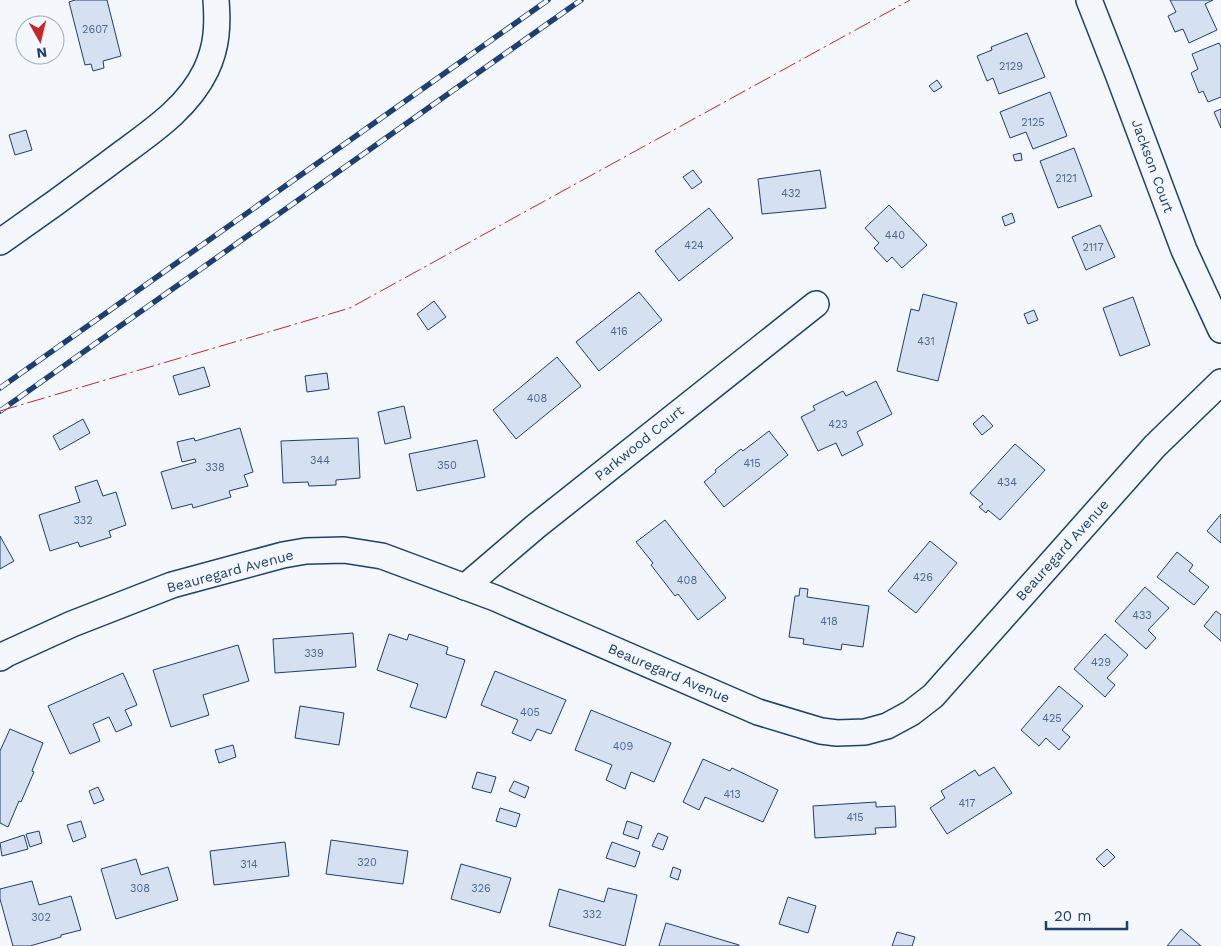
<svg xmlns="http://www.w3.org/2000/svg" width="1221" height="946" font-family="'Work Sans',sans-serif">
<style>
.building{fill:#d5e0f0;stroke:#1d3f73}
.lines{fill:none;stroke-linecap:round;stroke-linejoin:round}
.minor-casing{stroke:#1d3f73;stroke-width:28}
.minor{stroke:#f4f7fb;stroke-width:25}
.rail-casing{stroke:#1d3f73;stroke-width:5.5}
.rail{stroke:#f4f7fb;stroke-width:4;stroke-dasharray:11;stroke-linecap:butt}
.power{stroke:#c62828;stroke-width:1;stroke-dasharray:18 4 2.5 4;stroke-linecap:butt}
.labels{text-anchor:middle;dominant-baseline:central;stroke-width:4;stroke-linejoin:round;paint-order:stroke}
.number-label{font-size:11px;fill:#4b6792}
.street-label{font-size:14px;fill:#1d3f73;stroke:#f4f7fb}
</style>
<rect width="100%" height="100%" fill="#f4f7fb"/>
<!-- building -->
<g class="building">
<polygon points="75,0 107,0 121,56 103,61 104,68 93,71 91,64 85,65 69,2"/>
<polygon points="1170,0 1213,0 1205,4 1217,30 1189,43 1183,29 1175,32 1168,16 1176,12"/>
<polygon points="1027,33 1045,77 999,94 993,78 987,81 977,56 992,50 991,47"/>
<polygon points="1219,43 1221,47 1221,97 1208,102 1203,91 1199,93 1191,73 1198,69 1192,54"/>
<polygon points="937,80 942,87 934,92 929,86"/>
<polygon points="1050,92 1067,136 1033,149 1026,132 1010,138 1000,112"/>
<polygon points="1221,109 1221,128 1214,112"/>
<polygon points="26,130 32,150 15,155 9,135"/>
<polygon points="1074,148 1092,196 1058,208 1040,161"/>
<polygon points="1021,153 1022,160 1015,161 1013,155"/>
<polygon points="693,170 702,182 692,189 683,177"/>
<polygon points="820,170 826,208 762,214 758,179"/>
<polygon points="889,205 927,245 902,268 892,257 887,262 874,248 879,243 865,228"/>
<polygon points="709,208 733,238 679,281 655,251"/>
<polygon points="1012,213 1015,222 1005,226 1002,217"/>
<polygon points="1100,225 1115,257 1086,270 1072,237"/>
<polygon points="639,292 662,320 599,371 576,342"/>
<polygon points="923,294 957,303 938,381 897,371 911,309 919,311"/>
<polygon points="1133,297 1150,345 1120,356 1103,308"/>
<polygon points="434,301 446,317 428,330 417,314"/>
<polygon points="1034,310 1038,320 1028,324 1024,314"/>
<polygon points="557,357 581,386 516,439 493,410"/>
<polygon points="204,367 210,386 179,395 173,376"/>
<polygon points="327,373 329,389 307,392 305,376"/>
<polygon points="876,381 892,414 857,432 863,445 842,456 836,443 818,451 801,417 815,410 813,406 843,391 846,396"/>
<polygon points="404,406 411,438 385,444 378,412"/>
<polygon points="983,415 993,426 982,435 973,424"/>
<polygon points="83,419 90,433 60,450 53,436"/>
<polygon points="240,428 253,472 244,475 248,486 229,491 231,497 193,508 192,504 172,509 161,472 196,462 195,459 182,462 177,442 194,438 195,441"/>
<polygon points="769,431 788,455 724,507 704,482 716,472 715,470 741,449 743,451"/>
<polygon points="358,438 360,478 336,480 336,485 309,486 308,482 283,483 281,441"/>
<polygon points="477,440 485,477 417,491 409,454"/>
<polygon points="1015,444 1045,470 1000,520 988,510 986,513 979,507 983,504 970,493"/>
<polygon points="97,480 103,496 116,492 126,525 109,531 111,537 80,547 78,542 50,551 39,515 80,502 75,487"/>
<polygon points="1221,514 1221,543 1207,531"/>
<polygon points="665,520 726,598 698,620 678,594 675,596 651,565 653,563 636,542"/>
<polygon points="0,536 14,561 0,569"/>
<polygon points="930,541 957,563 916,613 888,591"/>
<polygon points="1177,552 1193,565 1189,571 1209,587 1194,605 1157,577"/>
<polygon points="1145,587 1169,608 1148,630 1156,638 1146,649 1115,621"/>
<polygon points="800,588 808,589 807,597 869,606 863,647 842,644 841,650 803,644 804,639 789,637 795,596 799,596"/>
<polygon points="1216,611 1221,615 1221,641 1204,626"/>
<polygon points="353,633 356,667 275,673 273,639"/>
<polygon points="389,634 407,640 409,634 448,647 446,654 465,660 446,718 410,707 418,684 377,670"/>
<polygon points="1105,634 1128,655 1107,678 1115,685 1105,697 1074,669"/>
<polygon points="238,645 249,681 203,695 209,715 171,727 153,670"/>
<polygon points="495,671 566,700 551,734 537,729 531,741 512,733 518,720 481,705"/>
<polygon points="123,673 137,705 125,710 132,725 116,732 109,717 93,724 100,741 70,754 48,706"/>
<polygon points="1059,686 1083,706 1062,730 1070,737 1059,750 1046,738 1039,746 1021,730"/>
<polygon points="300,706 344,713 339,745 295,738"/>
<polygon points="591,710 671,743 654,782 631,772 625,789 606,780 612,765 575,750"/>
<polygon points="10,729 43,743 32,771 34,772 21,802 19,801 8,827 0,823 0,751"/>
<polygon points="233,745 236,757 219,763 215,750"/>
<polygon points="703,759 730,771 732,768 778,790 763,822 705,797 699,810 683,802"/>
<polygon points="994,767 1012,793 947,834 930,808 945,798 941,791 975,770 979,776"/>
<polygon points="477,772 496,777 491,793 472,788"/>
<polygon points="514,781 529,787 525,798 509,791"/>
<polygon points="98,787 104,800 94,804 89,791"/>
<polygon points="876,802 876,807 895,806 896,827 875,828 876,834 815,838 813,806"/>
<polygon points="500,808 520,814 516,827 496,821"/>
<polygon points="81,821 86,837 73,842 67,825"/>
<polygon points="627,821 642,826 638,839 623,834"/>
<polygon points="39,831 42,843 30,847 26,834"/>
<polygon points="658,833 668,837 663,850 652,846"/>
<polygon points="24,835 28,849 2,856 0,843"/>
<polygon points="331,840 408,851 403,884 326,874"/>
<polygon points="285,842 289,876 214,885 210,851"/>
<polygon points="612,842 640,852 635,867 606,858"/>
<polygon points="1107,849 1115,857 1104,867 1096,859"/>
<polygon points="136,859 141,875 168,867 178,900 116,919 101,869"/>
<polygon points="461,864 511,878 500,913 451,899"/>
<polygon points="673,867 681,870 678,880 670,877"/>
<polygon points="32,881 39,905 71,896 81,930 61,935 61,937 30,946 13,946 0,899 0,889"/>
<polygon points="608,888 637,895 625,946 549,926 559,889 604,902"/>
<polygon points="788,897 816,906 808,933 779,924"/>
<polygon points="666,923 739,945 739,946 659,946"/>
<polygon points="1181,929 1201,946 1167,946"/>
<polygon points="897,932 915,937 912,946 892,946"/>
</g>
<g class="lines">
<!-- minor casing -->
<g class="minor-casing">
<g id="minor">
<polyline points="1089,0 1118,74 1184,250 1221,330"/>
<path d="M0,242c36,-25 72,-51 108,-78 35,-27 78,-52 98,-94 11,-23 12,-45 10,-70"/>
<polyline points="465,587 535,527 816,304"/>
<polyline points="0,658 6,654 72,624 172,585 283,555 306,551 344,550 382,556 495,598 758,712 821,731 837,733 865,732 887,726 911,713 933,696 1155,446 1221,382"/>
</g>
</g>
<!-- minor -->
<use href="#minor" class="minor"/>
<!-- rail casing -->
<g class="rail-casing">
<g id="rail">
<polyline points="0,388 548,0"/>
<polyline points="0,411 581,0"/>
</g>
</g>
<!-- rail -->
<use href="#rail" class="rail"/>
<!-- power -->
<polyline class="power" points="0,411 350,308 910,0"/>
</g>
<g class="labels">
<!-- number labels -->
<g class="number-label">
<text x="95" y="29">2607</text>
<text x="1011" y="66">2129</text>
<text x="1033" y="122">2125</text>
<text x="1066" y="178">2121</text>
<text x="791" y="193">432</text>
<text x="895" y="235">440</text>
<text x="694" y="245">424</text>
<text x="1093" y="247">2117</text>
<text x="619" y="331">416</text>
<text x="926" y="341">431</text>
<text x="537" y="398">408</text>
<text x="838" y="424">423</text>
<text x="320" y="460">344</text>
<text x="752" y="463">415</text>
<text x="447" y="465">350</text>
<text x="215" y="467">338</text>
<text x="1007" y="482">434</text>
<text x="83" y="520">332</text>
<text x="923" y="577">426</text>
<text x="687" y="580">408</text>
<text x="1142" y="615">433</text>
<text x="829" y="621">418</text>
<text x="314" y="653">339</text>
<text x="1101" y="662">429</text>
<text x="530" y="712">405</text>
<text x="1052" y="718">425</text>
<text x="623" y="746">409</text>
<text x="732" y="794">413</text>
<text x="967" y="803">417</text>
<text x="855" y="817">415</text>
<text x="367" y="862">320</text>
<text x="249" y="864">314</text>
<text x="140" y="888">308</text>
<text x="481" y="888">326</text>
<text x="592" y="914">332</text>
<text x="41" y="917">302</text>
</g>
<!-- street labels -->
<g class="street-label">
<text transform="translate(1153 166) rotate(70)">Jackson Court</text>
<text transform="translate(639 443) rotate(-39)">Parkwood Court</text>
<text transform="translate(1062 550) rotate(-48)">Beauregard Avenue</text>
<text transform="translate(230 571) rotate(-15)">Beauregard Avenue</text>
<text transform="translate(669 673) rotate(23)">Beauregard Avenue</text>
</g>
</g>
<!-- north arrow -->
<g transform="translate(40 40) rotate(172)"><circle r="24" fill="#f4f7fb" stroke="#9eadc5"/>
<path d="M0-4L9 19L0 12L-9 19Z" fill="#c62828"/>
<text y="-8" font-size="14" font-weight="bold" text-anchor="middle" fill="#1d3f73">N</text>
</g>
<!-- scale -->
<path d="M1046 921v8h81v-8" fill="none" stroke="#1d3f73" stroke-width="2.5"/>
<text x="1054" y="921" font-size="15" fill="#1d3f73" stroke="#f4f7fb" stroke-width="4" paint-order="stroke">20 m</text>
</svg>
